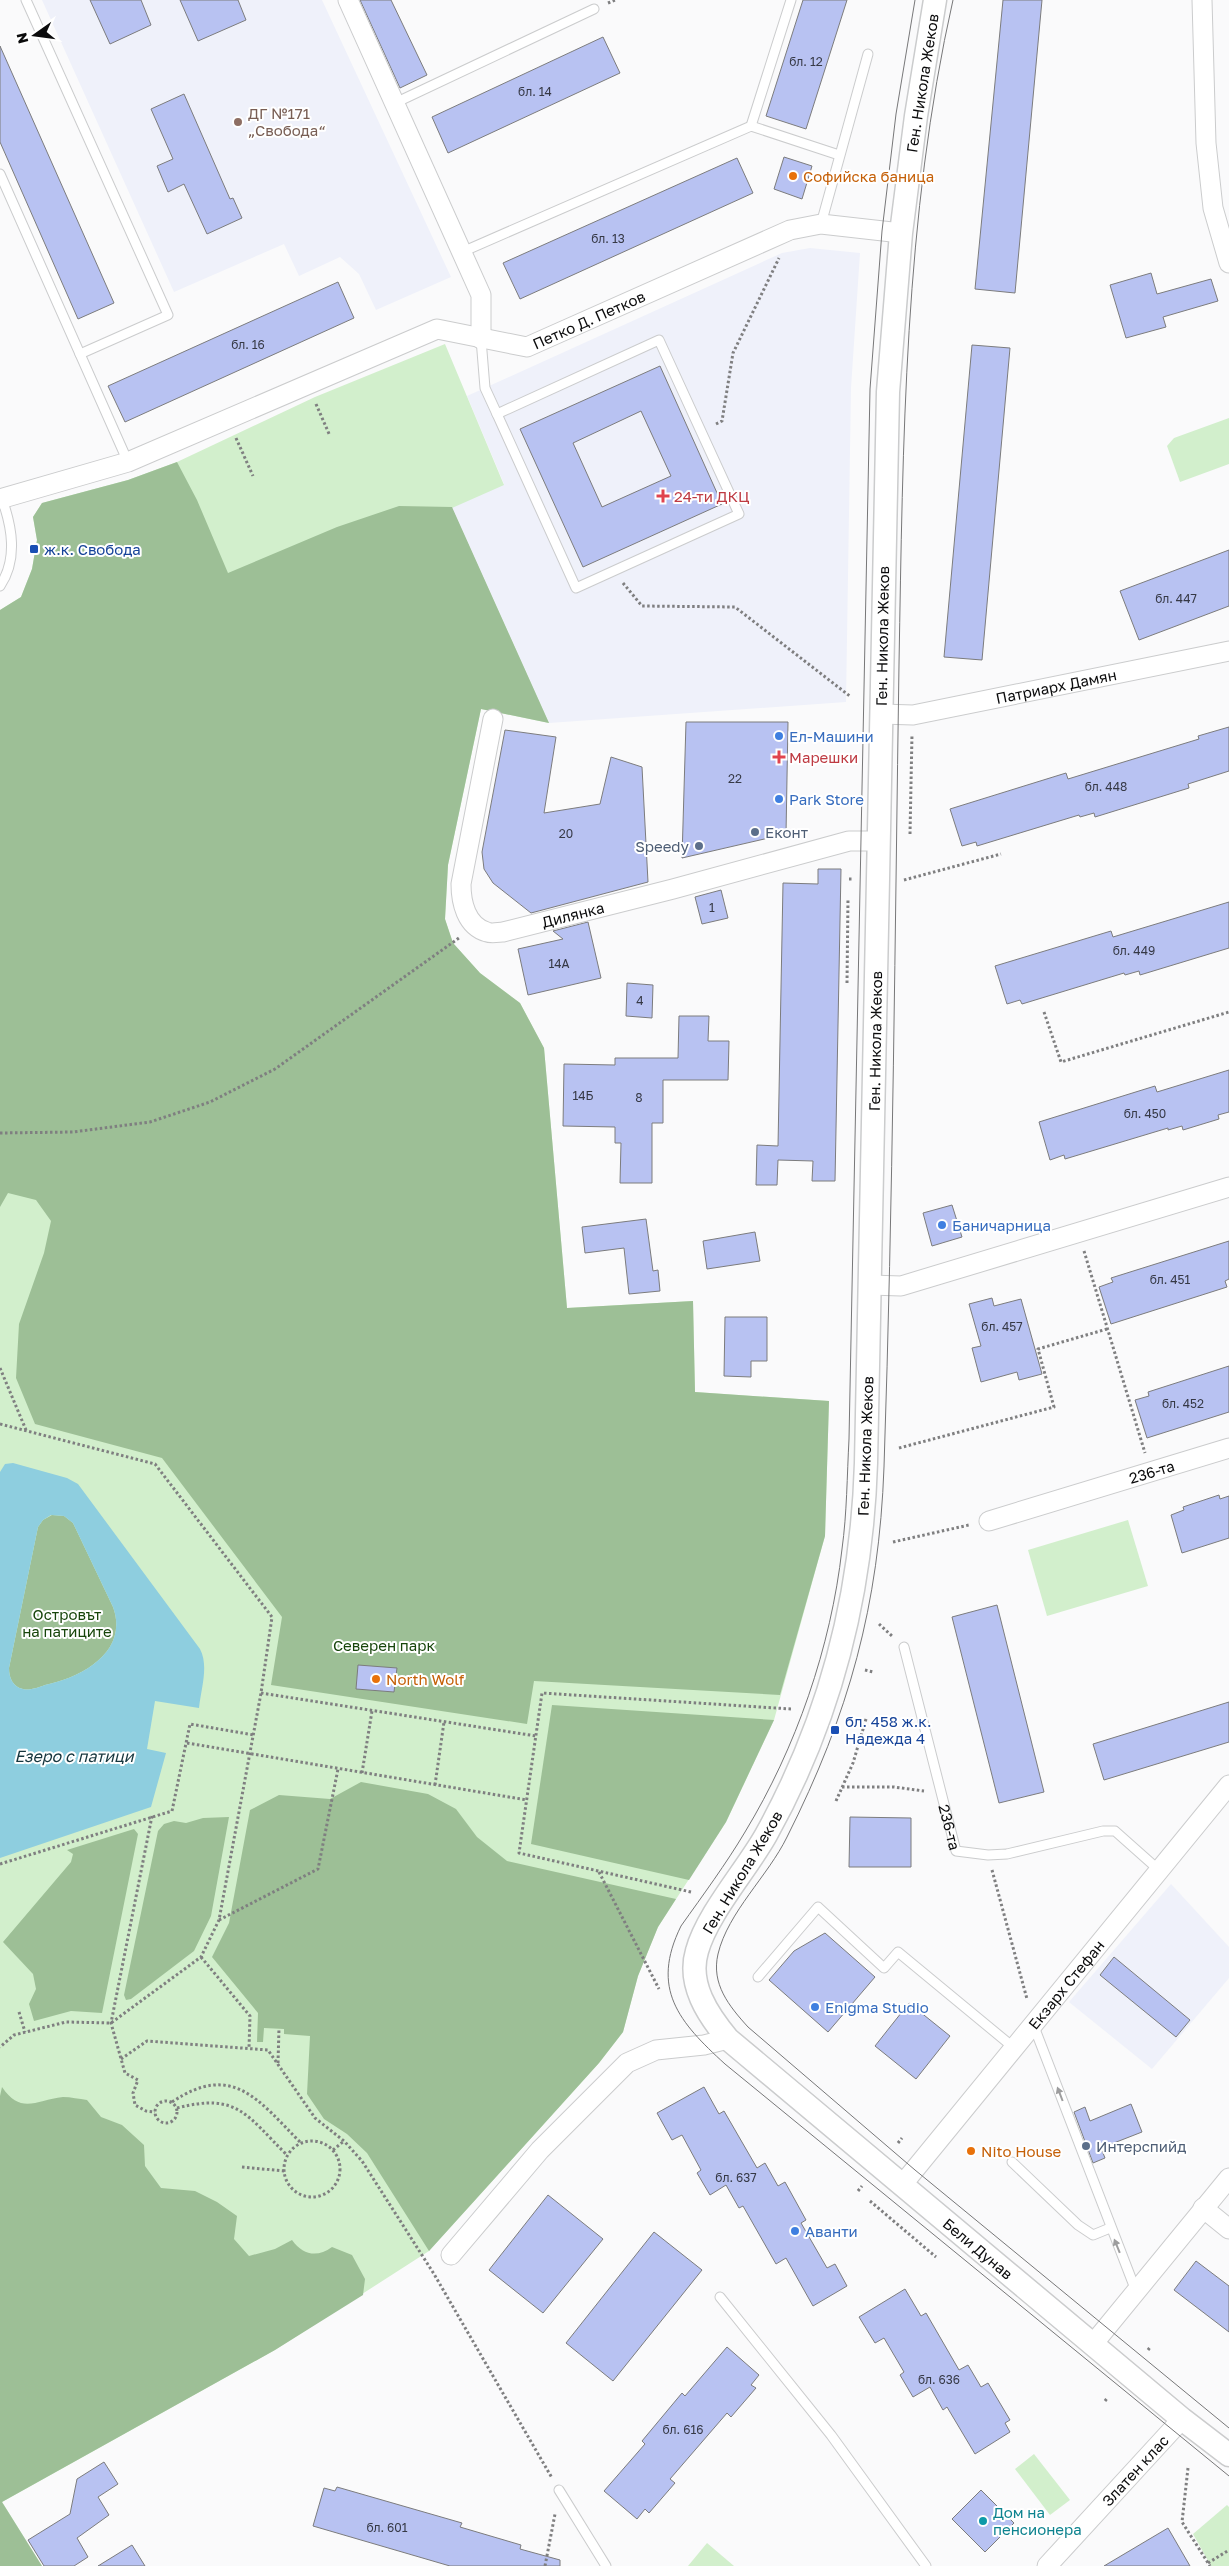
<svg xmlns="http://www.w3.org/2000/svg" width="1229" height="2566" font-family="'Golos Text',sans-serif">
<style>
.built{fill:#eff1fa}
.green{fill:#d2efcc}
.forest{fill:#9dbf96}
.water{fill:#8ecedf;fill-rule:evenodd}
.building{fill:#b8c2f2;stroke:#7c7c7d;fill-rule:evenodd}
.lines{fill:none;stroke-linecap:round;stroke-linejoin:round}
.service-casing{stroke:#cbcccd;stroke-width:11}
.minor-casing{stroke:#cbcccd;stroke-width:21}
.tertiary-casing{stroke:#cbcccd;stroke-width:25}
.path{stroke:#7f7f80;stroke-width:3;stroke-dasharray:2.5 2.5;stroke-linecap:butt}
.service{stroke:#fff;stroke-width:9}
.minor{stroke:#fff;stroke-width:19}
.tertiary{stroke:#fff;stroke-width:22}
.tram{stroke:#777778;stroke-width:1}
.oneway{fill:#9d9d9e}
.education-dot{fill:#8d6e63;stroke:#fff;stroke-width:2}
.food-dot{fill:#e8710a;stroke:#fff;stroke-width:2}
.health-dot{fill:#e0444e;stroke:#fff;stroke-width:2}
.transit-dot{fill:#1a4fb4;stroke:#fff;stroke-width:2}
.shop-dot{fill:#3f7fe0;stroke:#fff;stroke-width:2}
.service-dot{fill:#5c6f8a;stroke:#fff;stroke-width:2}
.culture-dot{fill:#0f9aa8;stroke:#fff;stroke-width:2}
.labels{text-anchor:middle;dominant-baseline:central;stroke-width:4;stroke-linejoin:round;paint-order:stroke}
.number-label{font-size:12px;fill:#363946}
.street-label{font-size:15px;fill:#0b0b0c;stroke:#fff}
.education-label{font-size:15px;fill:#785e54;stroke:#fff;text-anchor:start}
.food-label{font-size:15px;fill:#c56008;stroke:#fff;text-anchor:start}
.health-label{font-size:15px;fill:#be3a42;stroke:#fff;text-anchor:start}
.transit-label{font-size:15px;fill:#164399;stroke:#fff;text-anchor:start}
.shop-label{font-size:15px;fill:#366cbe;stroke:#fff;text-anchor:start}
.service-label{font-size:15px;fill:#4e5e75;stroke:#fff;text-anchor:start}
.park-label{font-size:15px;fill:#17450b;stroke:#fff}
.culture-label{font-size:15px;fill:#0d838f;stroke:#fff;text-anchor:start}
.water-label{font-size:16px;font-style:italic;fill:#16363e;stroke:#fff}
</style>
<rect width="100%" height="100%" fill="#fafafb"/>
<!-- built -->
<g class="built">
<polygon points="42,0 322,0 451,277 376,310 359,274 340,257 299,276 284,244 174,292"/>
<polygon points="810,248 860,253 851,388 846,702 549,723 452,507 504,484 467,396 782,253"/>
<polygon points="1171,1884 1229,1947 1229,1978 1152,2069 1069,2002"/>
</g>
<!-- green -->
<g class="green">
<polygon points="445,344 504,485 452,508 549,723 481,709 448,865 445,919 453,943 480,973 520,1003 544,1048 567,1308 693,1301 695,1392 829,1401 825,1536 774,1720 726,1822 658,1927 638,1976 623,2032 599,2063 429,2251 275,2350 2,2502 42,2566 0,2566 0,610 21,597 32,569 37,540 33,517 42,503 128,480 177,462 315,397"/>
<polygon points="1229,418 1229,464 1180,482 1167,446 1174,438"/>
<polygon points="1128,1520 1148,1586 1047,1616 1028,1550"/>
<polygon points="1034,2454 1070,2500 1050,2515 1015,2469"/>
<polygon points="1227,2505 1229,2507 1229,2566 1211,2566 1193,2534"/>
<polygon points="707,2543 734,2566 688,2566"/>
</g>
<!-- forest -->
<g class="forest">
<polygon points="177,462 197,500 228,573 337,527 399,506 452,507 549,723 481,709 448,865 445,919 453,943 480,973 520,1003 544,1048 567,1308 693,1301 695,1392 829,1401 825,1536 780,1695 534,1681 527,1724 271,1685 282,1617 162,1458 35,1424 16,1378 19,1324 44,1253 51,1221 36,1200 8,1193 0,1207 0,610 21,597 32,569 37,540 33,517 42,503 128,480"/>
<path d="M52,1515l12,1 9,7 40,84c16,44 -30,70 -68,78 -6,2 -16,6 -22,4 -10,-2 -14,-11 -14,-21l29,-141 5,-7z"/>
<polygon points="552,1705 774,1720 726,1822 689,1880 531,1844"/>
<polygon points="361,1782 428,1794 456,1809 477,1837 507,1861 676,1899 658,1927 638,1976 623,2032 599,2063 429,2251 367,2153 347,2134 324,2119 307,2094 310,2036 284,2034 284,2029 264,2028 263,2042 257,2042 258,2013 212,1957 229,1923 250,1810 279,1795 330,1799"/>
<polygon points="229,1817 211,1916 194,1951 131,1999 126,2000 124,1995 158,1831 164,1824 174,1821 186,1823 203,1818"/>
<polygon points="134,1829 138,1834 102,2013 71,2011 34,2021 29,2004 36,1989 33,1974 3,1942 71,1862 73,1854 67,1850"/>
<path d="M2,2087c19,28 34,13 61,10 8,0 16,2 24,3l14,17 21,8 22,20 1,21 16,22 34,3 22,11 20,14 -3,23 15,17 26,-7 17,-9c11,15 25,18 40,7l20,8 13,24 -2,16 -88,55 -273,152 40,64h-42v-470z"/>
</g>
<!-- water -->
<path class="water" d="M13,1463l54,15 11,6 122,165c9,17 1,40 -1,59l-44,-7 -8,48 19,4 -15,54 -151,51v-386l5,-8zM51,1515l13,1 9,7 40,84c16,44 -30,70 -68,78 -6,2 -16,6 -22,4 -10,-2 -14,-11 -14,-21l29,-141 5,-7z"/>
<!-- building -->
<g class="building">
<polygon points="90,0 141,0 151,25 110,44"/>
<polygon points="180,0 238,0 246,20 198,41"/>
<polygon points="360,0 391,0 427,75 400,88"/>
<polygon points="803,0 847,0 806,129 766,116"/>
<polygon points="1003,0 1042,0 1015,293 975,289"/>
<polygon points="603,37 620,73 448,153 432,117"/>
<polygon points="0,46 114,303 78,319 0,142"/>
<polygon points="184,94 230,199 233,198 242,218 207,234 184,184 168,192 157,166 173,159 151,109"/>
<polygon points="784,157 812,166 802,199 774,189"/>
<polygon points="737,158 753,193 520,299 503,263"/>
<polygon points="1151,273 1157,294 1211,279 1218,301 1163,317 1166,327 1126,338 1110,285"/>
<polygon points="338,282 354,318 125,422 108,386"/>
<polygon points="972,345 1010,348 982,660 944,657"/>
<path d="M660,366l62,138 -139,63 -63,-138zM641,411l30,65 -69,31 -29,-64z"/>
<polygon points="1229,550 1229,606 1139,640 1120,591"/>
<polygon points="686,722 788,722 786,834 682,858"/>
<polygon points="1229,727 1229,771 1188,784 1189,788 1095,817 1094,813 1080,817 1079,815 977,846 976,842 962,846 950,809 1066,773 1068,779 1199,739 1198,736"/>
<polygon points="505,730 556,737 544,813 600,804 611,757 642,767 648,882 531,913 493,883 484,869 482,852"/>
<polygon points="818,869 841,869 835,1181 812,1181 813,1161 778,1160 777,1185 756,1185 757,1145 778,1146 783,883 818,884"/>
<polygon points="721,890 728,918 702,924 695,897"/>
<polygon points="1229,902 1229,948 1140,975 1139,971 1125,975 1124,973 1022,1004 1020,1000 1007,1004 995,966 1111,931 1113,937"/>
<polygon points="588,922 601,978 528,995 518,949 563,939 553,931"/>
<polygon points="627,983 653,985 652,1018 626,1016"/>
<polygon points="679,1016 709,1016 708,1041 729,1041 728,1080 663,1080 663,1123 652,1123 652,1183 620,1183 621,1143 615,1143 615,1127 563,1126 564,1064 615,1065 615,1058 678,1058"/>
<polygon points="1229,1070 1229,1112 1218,1115 1219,1119 1183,1130 1182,1126 1168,1130 1168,1128 1065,1159 1064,1155 1050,1160 1039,1122 1155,1086 1157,1092"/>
<polygon points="952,1205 962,1237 932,1246 923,1213"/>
<polygon points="646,1219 653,1271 658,1270 660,1291 629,1294 624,1248 585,1253 582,1227"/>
<polygon points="755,1232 760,1261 707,1269 703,1241"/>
<polygon points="1229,1241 1229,1279 1225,1281 1227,1287 1111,1324 1099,1287 1113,1282 1111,1278"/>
<polygon points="992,1298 994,1306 1021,1299 1042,1374 1019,1380 1017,1372 981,1382 972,1348 981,1346 969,1304"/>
<polygon points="725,1317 767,1317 767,1361 751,1361 751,1377 724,1376"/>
<polygon points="1229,1366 1229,1412 1147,1438 1135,1400 1149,1396 1148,1392"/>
<polygon points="1219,1495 1220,1499 1229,1496 1229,1538 1182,1553 1171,1515 1184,1510 1183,1507"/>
<polygon points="997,1605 1044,1792 999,1803 952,1617"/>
<polygon points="358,1665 397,1668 394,1692 356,1689"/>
<polygon points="1229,1702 1229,1742 1104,1780 1093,1744"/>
<polygon points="850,1817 911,1818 911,1867 849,1867"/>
<polygon points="825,1933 875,1977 828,2032 769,1980 794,1951"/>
<polygon points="1114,1957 1190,2020 1176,2037 1100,1975"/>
<polygon points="909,2003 950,2036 916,2079 875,2046"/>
<polygon points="704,2087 719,2114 724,2111 757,2168 765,2163 778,2186 785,2182 806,2220 801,2223 827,2268 835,2264 847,2286 813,2306 786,2258 776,2264 743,2206 739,2208 726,2185 710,2195 697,2173 701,2170 682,2135 672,2140 657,2113"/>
<polygon points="1131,2104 1142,2132 1101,2148 1105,2158 1093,2163 1074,2112 1085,2107 1090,2121"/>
<polygon points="548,2195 603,2239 543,2313 489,2270"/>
<polygon points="654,2232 702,2270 613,2381 566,2343"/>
<polygon points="1196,2261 1229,2286 1229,2332 1174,2290"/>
<polygon points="905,2289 921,2316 926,2313 959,2370 968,2365 981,2387 988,2383 1010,2420 1005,2423 1010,2432 975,2454 947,2407 943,2410 930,2387 913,2397 900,2375 904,2372 884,2338 875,2343 859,2317"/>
<polygon points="727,2347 759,2375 751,2385 756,2388 731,2417 727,2413 670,2479 675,2483 649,2513 645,2509 637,2519 604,2491 645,2444 642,2441 682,2393 685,2396"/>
<polygon points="104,2462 118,2484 98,2497 109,2515 77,2538 88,2557 74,2566 44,2566 28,2540 70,2514 77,2479"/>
<polygon points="337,2487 462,2523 460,2527 521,2545 520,2549 560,2560 560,2566 450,2566 313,2526 324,2488 335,2491"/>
<polygon points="981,2490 1014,2523 985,2552 952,2519"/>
<polygon points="1168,2528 1190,2566 1104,2566"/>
<polygon points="132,2545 145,2566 98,2566"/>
</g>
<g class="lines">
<!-- service casing -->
<g class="service-casing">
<g id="service">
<polyline points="26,0 168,315 80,354"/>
<polyline points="395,103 594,9"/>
<polyline points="751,126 791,0"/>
<polyline points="0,174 128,462"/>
<polyline points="821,224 868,54"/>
<polyline points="462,252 751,126 839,155"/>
<polyline points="481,339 485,388 497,414"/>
<polygon points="659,340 739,514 576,588 497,414"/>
<path d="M0,586c18,-27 12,-59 2,-87"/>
<path id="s1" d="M904,1647l52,204 32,4 19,-1 96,-23h12l45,40"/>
<polyline points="758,1977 818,1907 884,1968 898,1952 1013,2047"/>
<polyline points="1033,2024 1136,2291"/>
<polyline points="1012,2162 1078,2225 1093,2235 1110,2228"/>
<polyline points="720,2297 831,2435 926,2566"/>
<polyline points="559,2490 606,2566"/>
</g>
</g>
<!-- minor casing -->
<g class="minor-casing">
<g id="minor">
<polyline points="348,0 481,295 481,339"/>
<polyline points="1202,0 1206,143 1213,208 1229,263"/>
<path id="s2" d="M0,499l128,-37 309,-133 90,18 263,-117 31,-6 80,9"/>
<path id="s3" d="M881,714l32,1 316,-64"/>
<path id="s4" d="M493,719l-32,165c0,18 5,42 26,48 5,2 12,0 16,0l170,-43 176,-48h29"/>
<polyline points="870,1285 901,1286 1229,1187"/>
<path id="s5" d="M989,1521l240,-73"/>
<path id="s6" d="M902,2185l327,-400"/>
<polyline points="1203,2208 1229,2229"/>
<polyline points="451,2255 540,2150 627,2063 656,2050 704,2045 728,2039"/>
<polyline points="1093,2344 1229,2178"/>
<path id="s7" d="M1047,2566l135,-147"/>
</g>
</g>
<!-- tertiary casing -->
<g class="tertiary-casing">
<g id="tertiary">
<path id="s8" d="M935,0l-19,116 -15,117 -13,159 -22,1071c-4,130 -36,257 -100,372 -19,34 -59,79 -69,116 -10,33 11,64 31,88l454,380 47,36"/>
</g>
</g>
<!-- path -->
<g class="path">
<polyline points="608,3 615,0"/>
<polyline points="316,404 330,436"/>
<polyline points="716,424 722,421 733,353 779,258"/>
<polyline points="236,438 253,476"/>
<polyline points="623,583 642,606 735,607 851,697"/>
<polyline points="910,834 912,734"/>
<polyline points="849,879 854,879"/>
<polyline points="904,880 1001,854"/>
<polyline points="847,983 848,898"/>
<polyline points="1044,1012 1061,1062 1229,1012"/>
<polyline points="0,1133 73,1132 150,1122 210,1102 275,1069 459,938"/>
<polyline points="1084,1251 1145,1453"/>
<polyline points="0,1368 26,1430"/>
<polyline points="0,1424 155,1464 272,1617 261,1693 219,1920 201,1957 111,2023 66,2022 14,2035 0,2047"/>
<polyline points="899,1448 1054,1407 1038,1349 1107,1329"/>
<polyline points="893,1542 969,1525"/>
<polyline points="879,1624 892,1636"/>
<polyline points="865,1670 873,1672"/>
<polyline points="261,1693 536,1736"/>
<polyline points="187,1743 527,1800"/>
<polyline points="362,1773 372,1711"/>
<polyline points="435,1785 444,1722"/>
<polyline points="842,1787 894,1787 924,1791"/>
<polyline points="836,1801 853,1763 866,1719"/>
<polyline points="152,1816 111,2023 125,2073 138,2080 133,2093 135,2105 146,2111 155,2112"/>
<polyline points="0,1864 172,1811 190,1724 254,1735"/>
<polyline points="992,1870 1027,1999"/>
<polyline points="599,1872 659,1989"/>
<polyline points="691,1892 519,1853 542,1693 791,1709"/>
<polyline points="219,1920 318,1869 338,1769"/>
<polyline points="201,1957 250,2016 249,2048"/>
<polyline points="19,2012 25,2032"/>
<polyline points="121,2059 147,2041 268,2050 315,2118 344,2141 362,2161 434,2274 552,2478"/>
<polyline points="278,2063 279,2028"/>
<circle cx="166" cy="2112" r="11"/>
<path d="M172,2102c61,-41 87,-1 129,41"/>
<path d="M177,2108c61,-16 70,8 110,47"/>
<circle cx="312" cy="2169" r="28"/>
<polyline points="898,2143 902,2138"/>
<polyline points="333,2150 344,2141"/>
<polyline points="242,2167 284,2171"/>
<polyline points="858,2191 862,2186"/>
<polyline points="870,2201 936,2257"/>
<polyline points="1148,2350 1151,2346"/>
<polyline points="1105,2401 1108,2397"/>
<polyline points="1188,2468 1182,2522 1210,2566"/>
<polyline points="1208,2563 1229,2550"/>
<polyline points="545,2566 555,2514"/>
</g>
<!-- service -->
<use href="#service" class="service"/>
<!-- minor -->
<use href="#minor" class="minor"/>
<!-- tertiary -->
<use href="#tertiary" class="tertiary"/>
<!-- tram -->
<g class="tram">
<path d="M915,0l-19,114 -14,117 -12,158 -21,1050c-2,37 -2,74 -7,110 -11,98 -46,199 -97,283 -19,32 -42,63 -64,94 -31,63 -2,96 44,138l504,412"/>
<path d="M953,0c-49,217 -50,443 -54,664 -4,268 -6,536 -15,803 -5,138 -35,247 -97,370 -19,39 -59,75 -69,117 -7,30 11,52 30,73l167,143 314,258"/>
</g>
</g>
<!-- one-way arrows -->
<defs><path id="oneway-solid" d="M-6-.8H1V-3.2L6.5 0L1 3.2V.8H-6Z" transform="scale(1.25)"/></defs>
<g class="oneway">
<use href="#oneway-solid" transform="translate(1060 2094) rotate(-111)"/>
<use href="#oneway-solid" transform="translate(1117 2246) rotate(-112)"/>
</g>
<!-- markers -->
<circle class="education-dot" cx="238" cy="122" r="5"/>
<g class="food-dot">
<circle cx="793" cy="176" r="5"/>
<circle cx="376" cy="1679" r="5"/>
<circle cx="971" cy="2151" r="5"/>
</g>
<g class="health-dot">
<path d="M660.5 488.5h5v5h5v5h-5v5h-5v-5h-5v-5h5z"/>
<path d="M776.5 749.5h5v5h5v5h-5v5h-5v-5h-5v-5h5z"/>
</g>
<g class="transit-dot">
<rect x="29" y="544" width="10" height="10" rx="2.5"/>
<rect x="830" y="1725" width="10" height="10" rx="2.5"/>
</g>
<g class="shop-dot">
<circle cx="779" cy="736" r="5"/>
<circle cx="779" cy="799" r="5"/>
<circle cx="942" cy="1225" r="5"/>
<circle cx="815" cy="2007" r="5"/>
<circle cx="795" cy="2231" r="5"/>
</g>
<g class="service-dot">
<circle cx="755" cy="832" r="5"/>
<circle cx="699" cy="846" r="5"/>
<circle cx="1086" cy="2146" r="5"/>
</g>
<circle class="culture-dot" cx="983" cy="2521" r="5"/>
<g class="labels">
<!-- number labels -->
<g class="number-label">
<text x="806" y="61">бл. 12</text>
<text x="535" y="91">бл. 14</text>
<text x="608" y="238">бл. 13</text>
<text x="248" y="344">бл. 16</text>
<text x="1176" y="598">бл. 447</text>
<text x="735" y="778">22</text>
<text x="1106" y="786">бл. 448</text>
<text x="566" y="833">20</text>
<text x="712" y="907">1</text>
<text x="1134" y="950">бл. 449</text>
<text x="559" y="963">14А</text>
<text x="640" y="1000">4</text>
<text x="583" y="1095">14Б</text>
<text x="639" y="1097">8</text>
<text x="1145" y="1113">бл. 450</text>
<text x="1170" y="1279">бл. 451</text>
<text x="1002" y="1326">бл. 457</text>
<text x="1183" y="1403">бл. 452</text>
<text x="736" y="2177">бл. 637</text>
<text x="939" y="2379">бл. 636</text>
<text x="683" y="2429">бл. 616</text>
<text x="387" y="2527">бл. 601</text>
</g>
<!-- street labels -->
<g class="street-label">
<text transform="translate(922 83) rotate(-81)">Ген. Никола Жеков</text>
<text stroke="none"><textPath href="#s2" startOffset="629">Петко Д. Петков</textPath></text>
<text transform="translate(882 636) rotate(-89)">Ген. Никола Жеков</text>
<text stroke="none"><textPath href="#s3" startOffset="178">Патриарх Дамян</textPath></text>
<text stroke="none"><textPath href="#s4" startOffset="315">Дилянка</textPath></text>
<text transform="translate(875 1041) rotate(-89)">Ген. Никола Жеков</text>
<text transform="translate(865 1446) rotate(-88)">Ген. Никола Жеков</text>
<text stroke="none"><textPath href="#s5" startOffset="170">236-та</textPath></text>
<text stroke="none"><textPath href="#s1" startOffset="186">236-та</textPath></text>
<text transform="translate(742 1872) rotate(-59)">Ген. Никола Жеков</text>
<text stroke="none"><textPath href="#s6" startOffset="259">Екзарх Стефан</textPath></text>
<text stroke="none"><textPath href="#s8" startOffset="2414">Бели Дунав</textPath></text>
<text stroke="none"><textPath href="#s7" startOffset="130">Златен клас</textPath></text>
</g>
<!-- education labels -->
<g class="education-label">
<text x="248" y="113">ДГ №171<tspan x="248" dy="17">„Свобода“</tspan></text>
</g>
<!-- food labels -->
<g class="food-label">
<text x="803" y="176">Софийска баница</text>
<text x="386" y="1679">North Wolf</text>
<text x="981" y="2151">Nito House</text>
</g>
<!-- health labels -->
<g class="health-label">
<text x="674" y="496">24-ти ДКЦ</text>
<text x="789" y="757">Марешки</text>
</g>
<!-- transit labels -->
<g class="transit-label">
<text x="44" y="549">ж.к. Свобода</text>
<text x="845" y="1721">бл. 458 ж.к.<tspan x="845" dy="17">Надежда 4</tspan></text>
</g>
<!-- shop labels -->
<g class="shop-label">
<text x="789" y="736">Ел-Машини</text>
<text x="789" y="799">Park Store</text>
<text x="952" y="1225">Баничарница</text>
<text x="825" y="2007">Enigma Studio</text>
<text x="805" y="2231">Аванти</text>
</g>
<!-- service labels -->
<g class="service-label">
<text x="765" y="832">Еконт</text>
<text x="689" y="846" text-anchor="end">Speedy</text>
<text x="1096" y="2146">Интерспийд</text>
</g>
<!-- park labels -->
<g class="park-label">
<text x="67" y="1614">Островът<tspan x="67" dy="17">на патиците</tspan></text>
<text x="384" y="1645">Северен парк</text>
</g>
<!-- culture labels -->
<g class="culture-label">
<text x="993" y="2512">Дом на<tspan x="993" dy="17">пенсионера</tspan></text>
</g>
<!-- water labels -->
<g class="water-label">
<text x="74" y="1756">Езеро с патици</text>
</g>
</g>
<!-- north arrow -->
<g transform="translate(35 35) rotate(256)" stroke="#ffffff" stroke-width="4" paint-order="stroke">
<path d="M0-4L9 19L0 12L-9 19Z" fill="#0b0b0c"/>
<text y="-8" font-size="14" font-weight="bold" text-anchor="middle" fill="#0b0b0c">N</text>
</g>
</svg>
